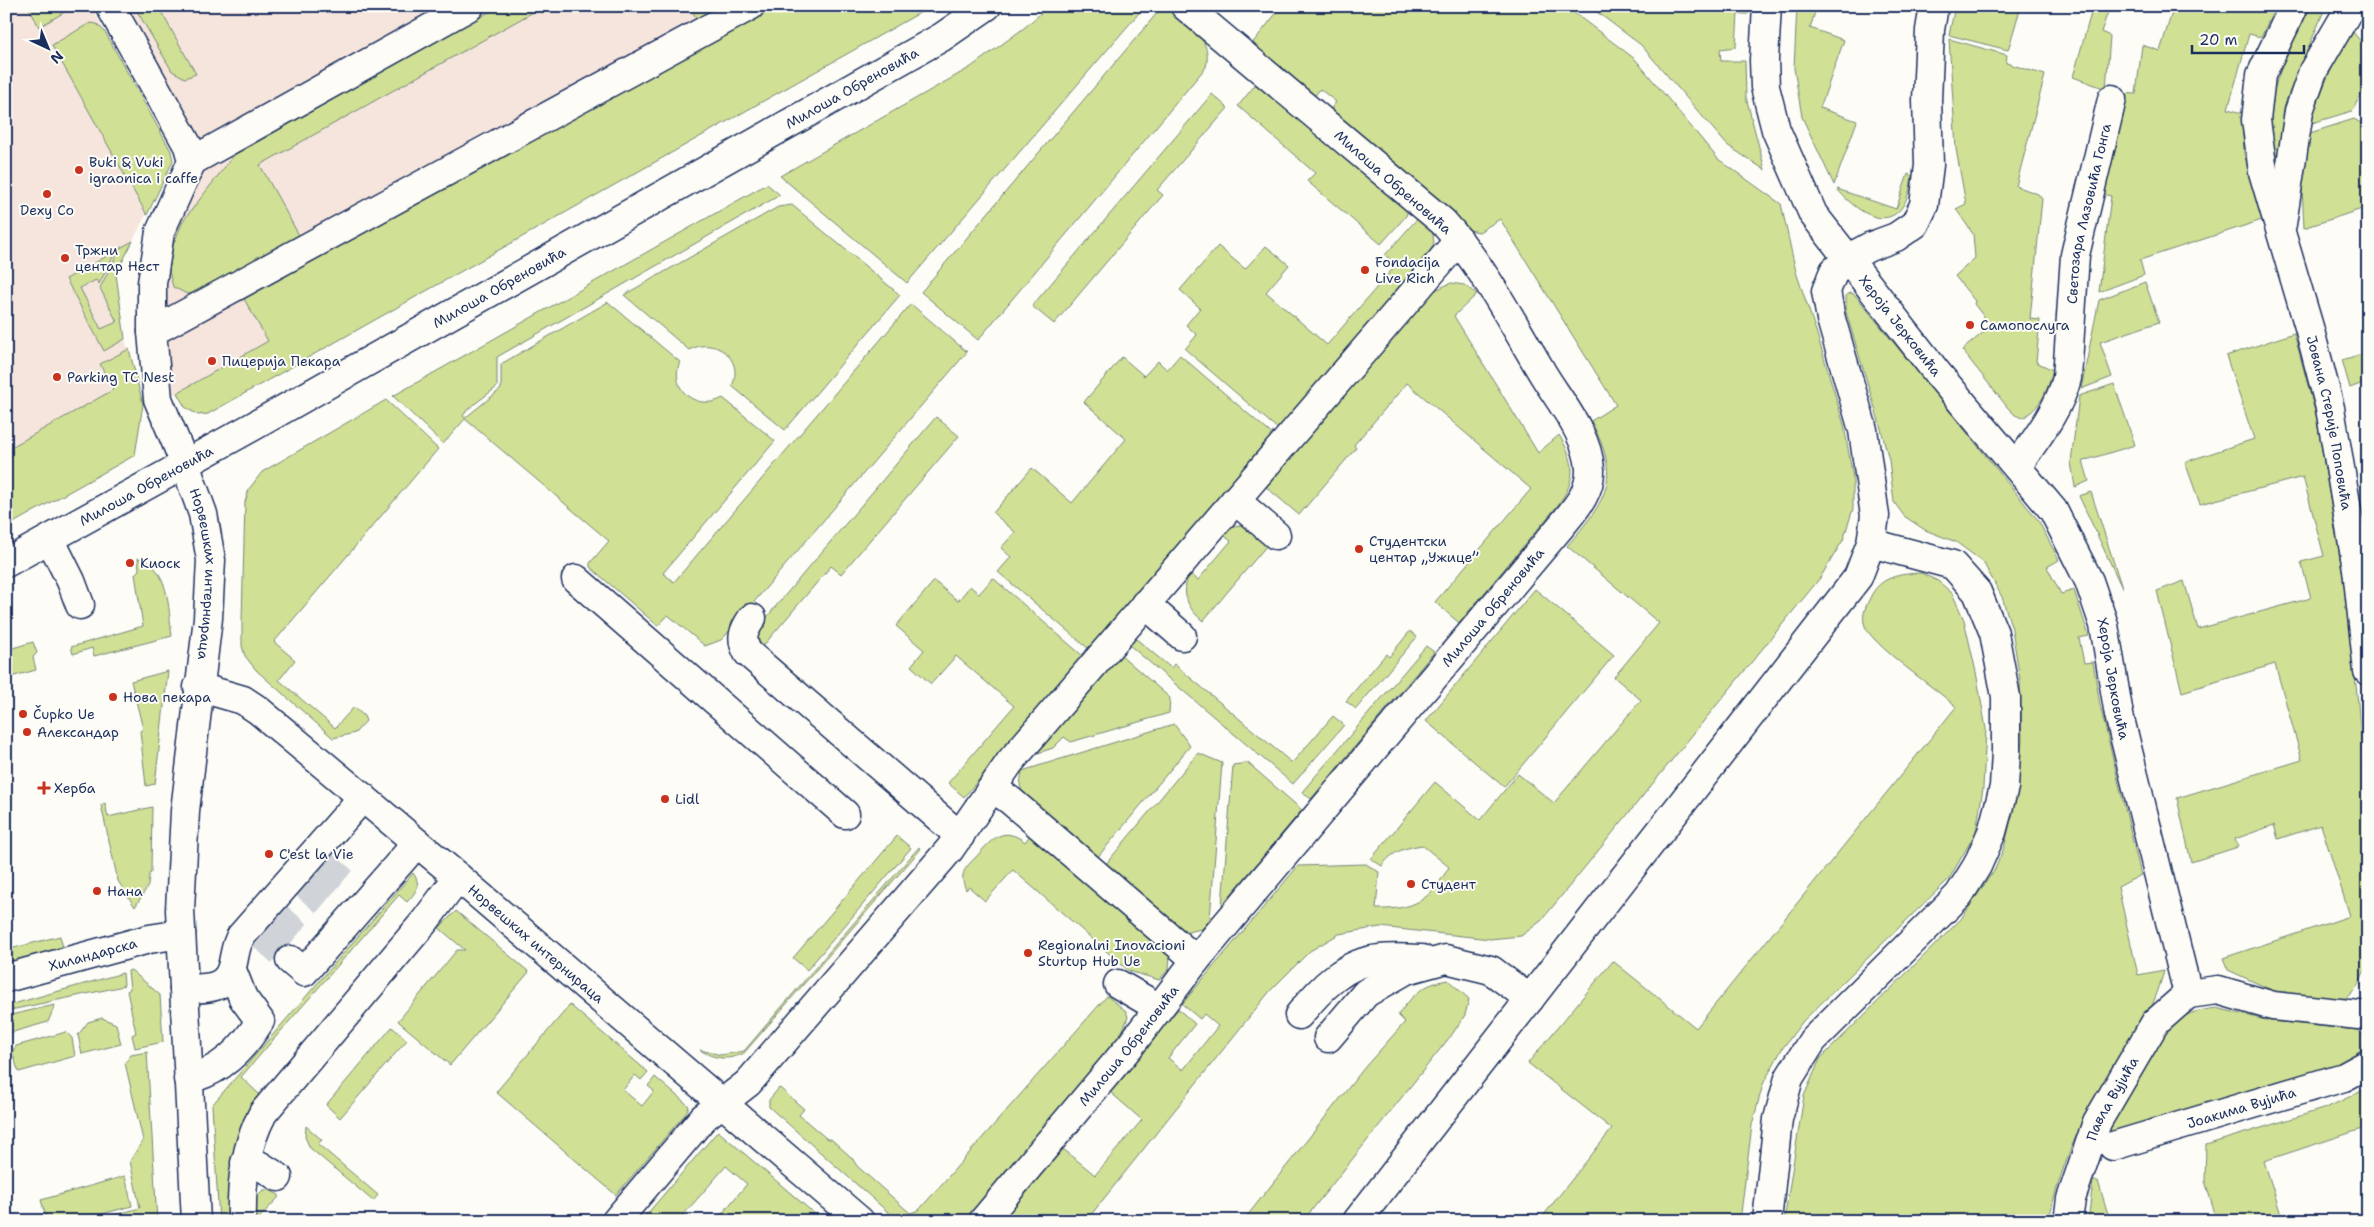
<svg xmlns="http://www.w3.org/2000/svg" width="2374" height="1227" font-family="'Shantell Sans',sans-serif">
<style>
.built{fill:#f6e5dd}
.green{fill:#d0e094;stroke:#768879}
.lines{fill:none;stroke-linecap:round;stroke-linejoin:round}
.minor-tunnel{stroke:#d0d3d8;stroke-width:28;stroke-dasharray:28 14;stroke-linecap:butt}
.minor-casing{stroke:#1b2f5e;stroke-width:31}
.minor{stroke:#fdfcf7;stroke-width:28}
.poi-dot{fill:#c8321e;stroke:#fdfcf7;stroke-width:2}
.labels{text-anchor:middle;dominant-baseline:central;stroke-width:4;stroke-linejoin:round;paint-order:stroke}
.street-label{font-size:14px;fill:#1b2f5e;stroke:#fdfcf7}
.poi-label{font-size:14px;fill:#1b2f5e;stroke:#fdfcf7;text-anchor:start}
</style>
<rect width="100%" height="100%" fill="#fdfcf7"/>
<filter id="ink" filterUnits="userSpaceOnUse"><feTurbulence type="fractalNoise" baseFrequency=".02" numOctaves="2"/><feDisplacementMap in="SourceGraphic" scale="10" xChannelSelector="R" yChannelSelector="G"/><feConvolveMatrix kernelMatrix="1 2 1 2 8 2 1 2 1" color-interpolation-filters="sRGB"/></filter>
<g filter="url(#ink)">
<!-- built -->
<g class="built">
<polygon points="6,6 91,6 171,151 173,161 116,274 125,339 143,404 135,455 6,527"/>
<polygon points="124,6 928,6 203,415 192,413 185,407 177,393 165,397 160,287 168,234 206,153"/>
</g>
<!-- green -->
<g class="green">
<polygon points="28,6 75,6 39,27"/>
<polygon points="134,6 158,6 196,74 185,78 172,71"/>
<polygon points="500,6 544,6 260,165 301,239 208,291 187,294 173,287 169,271 173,245 183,221 234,155"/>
<polygon points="690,6 715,6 717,10 697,20"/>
<polygon points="773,6 932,6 208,414 198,415 185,407 177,393 268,341 244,299"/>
<polygon points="1049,6 1145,6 907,283 780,176 971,67 1024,28"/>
<path d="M1163,6c21,17 51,30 43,61l-228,273 -57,-48z"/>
<path d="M1282,6h283l70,53 83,100 63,45 15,68 21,62 27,91 9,53v31l-10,31 -23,38 -279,343 -20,15 -31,3 -110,-12 -41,7 -29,17 -40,40 -184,230h-86l62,-73 33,27 47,-55 -33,-29 69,-82 17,15 -27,34 15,12 35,-44 -14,-12 -4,5 -18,-15 116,-138 68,-2 13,8 -3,37c39,1 54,-9 73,-42l-27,-22c-17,3 -30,6 -40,21l-11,-7 64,-77 45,38 38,-46 36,29 87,-103 -27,-23 45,-54 -92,-77c40,-47 55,-66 24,-125l25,-16 -116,-186 -21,13 -10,-2 -140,-119 7,-9 -16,-13 -7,9 -62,-53z"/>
<polygon points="1589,6 1649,6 1659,10 1660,6 1750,6 1748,14 1738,14 1736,47 1720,49 1721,61 1745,61 1746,97 1765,170 1727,145 1641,45"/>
<polygon points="1797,6 1817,6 1810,28 1844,40 1820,108 1857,121 1834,185 1802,117 1794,68"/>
<polygon points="1955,6 2021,6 2008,50 1949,35"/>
<polygon points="2093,6 2109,9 2101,32 2110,36 2106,89 2073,77"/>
<polygon points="2174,6 2276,6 2261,37 2249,34 2228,109 2242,113 2244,153 2262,220 2140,260 2144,275 2099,292 2111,196 2101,194 2119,93 2136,94 2142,45 2160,51"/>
<path d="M2311,6h15l-39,92 -7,59 -5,2c-17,-59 11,-102 36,-153z"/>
<polygon points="90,23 97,24 105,32 171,151 173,161 147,215 52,45"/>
<path d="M2353,32l15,18v32l-16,29 -43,13c12,-32 24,-64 44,-92z"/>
<path d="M1949,39l58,16 -1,8 39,12 -29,111 22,8 4,5 -12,120 10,1 -4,42 17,8c-6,21 -11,36 -30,48l-8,-3 -7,-7 -46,-58 29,-24 -17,-22 1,-3 -20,-25 20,-18 -2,-24 -17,-25 10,-5 -10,-55z"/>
<polygon points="1259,80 1408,210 1406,216 1381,244 1307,181 1315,173 1238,106"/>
<polygon points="1212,94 1228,108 1157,190 1163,195 1054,324 1032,306"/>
<polygon points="2354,119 2368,127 2368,207 2304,228 2302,188 2310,133"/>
<path d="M1908,174l4,2c-7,58 -44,49 -75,13l59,20z"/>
<path d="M767,184l13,11 -283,162v30l-29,22 -5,7 2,2 36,-29v-25l107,-62 72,60c-12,28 18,50 43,36l52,43 -112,132 11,9 237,-278 56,48 -242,284 -4,4 -16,6 -37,-31 -10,11 -68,-59v-4l19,-22 -144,-122 -22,25 -50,-48z"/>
<path d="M792,205l108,90 -115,135 -53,-44c13,-28 -18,-50 -43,-36l-65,-55 154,-88z"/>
<polygon points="1417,219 1422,220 1432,229 1434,243 1429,254 1279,430 1185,349 1197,335 1186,325 1200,308 1180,290 1218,246 1245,269 1266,246 1289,265 1266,292 1327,345 1396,265 1385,255"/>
<polygon points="133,241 116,274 125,339 104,351 66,279 116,251 99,284 96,280 80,288 101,329 117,322 100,288 120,248"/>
<polygon points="2145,282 2159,322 2100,342 2112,377 2081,389 2099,300"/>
<path d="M1451,283l13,2 13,9 -23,22 84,137 21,-18c17,28 18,43 -1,70l-99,118 -24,-21 96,-113 -124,-106 -53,62 2,3 -57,67 -34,-29 166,-194z"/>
<path d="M1851,293l4,2 183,225 21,40 -12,7 14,27 13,-4 15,46 -10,2 5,25 9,-1 7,43 41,170 -23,12 20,88 26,-5c-13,56 -54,104 -82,154 -12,22 -29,71 -33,97h-265l20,-125 16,-37 141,-140 34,-50 9,-21 12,-49 6,-59 -2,-60 -8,-51 -10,-32 -19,-35 -27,-20 -31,-12 -21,-14 -10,-14 -5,-42 -9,-35 -34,-113v-17z"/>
<polygon points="2294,333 2316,415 2344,581 2358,703 2368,828 2368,964 2357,987 2346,998 2331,999 2276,992 2228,970 2223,958 2350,916 2321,825 2278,839 2274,825 2235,839 2238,847 2191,862 2177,798 2302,760 2275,664 2182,692 2157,591 2184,581 2198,629 2311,598 2301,562 2324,556 2303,477 2200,504 2185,462 2254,439 2226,356"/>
<polygon points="129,349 143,404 135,455 6,527 6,450 113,390 100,364"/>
<polygon points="2368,352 2368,381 2350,388 2342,360"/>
<polygon points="1180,355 1274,436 1090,650 998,572 1011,557 1001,548 1015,532 993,513 1032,468 1072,503 1126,439 1084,402 1122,357 1144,376 1158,361 1167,370"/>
<polygon points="2114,384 2135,445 2083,461 2089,481 2075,487 2071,462 2079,396"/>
<polygon points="386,400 438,449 274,642 295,660 279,680 335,728 354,707 364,716 366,721 355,733 333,738 256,670 245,656 242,646 242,620 245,502 249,489 262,472"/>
<polygon points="936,417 959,436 841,574 831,566 758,652 755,646 760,625"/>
<polygon points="2091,492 2122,588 2079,496"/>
<path d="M1242,525l26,19 -65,77c-16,-13 -22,-27 -14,-48l9,7 33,-39 -9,-7 11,-8z"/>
<path d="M138,558c32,8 30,51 34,78l-78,20 -2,-8 -19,6 -2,-7 72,-21 -8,-52 4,-4z"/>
<path d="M1921,573l17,8 14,12 12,27 12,52 10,57 -3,59 -7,44 -27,47 -146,142 -21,28 -19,35 -11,41 -12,96h-201l73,-92 -84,-66 85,-102 83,67 260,-321c-17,-17 -89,-64 -92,-84 -2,-9 2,-17 6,-25 10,-22 30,-24 51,-25z"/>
<polygon points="993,578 1084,657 964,797 948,783 1014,706 956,656 931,684 911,666 924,650 896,626 934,581 958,601 970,586 979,594"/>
<polygon points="1535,589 1614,655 1504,787 1426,721"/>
<polygon points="1410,631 1417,637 1356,709 1346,701 1386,654 1389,657"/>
<polygon points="1134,637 1171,668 1174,664 1292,763 1333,716 1344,725 1293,784 1128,644"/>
<polygon points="33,642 37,653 33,657 36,670 7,678 6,650"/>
<polygon points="1426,646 1434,652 1311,799 1302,792"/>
<polygon points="1120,654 1170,698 1169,713 1071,742 1064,737 1053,748 1032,755"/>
<polygon points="168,671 155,784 146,786 140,731 143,729 131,681"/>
<polygon points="1174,724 1190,746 1097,858 1022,792 1020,785 1022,771"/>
<polygon points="1198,753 1222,763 1210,919 1202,929 1187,932 1181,930 1105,865"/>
<polygon points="1248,763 1302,810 1222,905 1233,765"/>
<polygon points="105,803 108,817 152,807 151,873 149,874 148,886 135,907 118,881 101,805"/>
<path d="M1031,834l139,120 -1,15 -10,11 -30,-9 -116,-101 -28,31 -16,-14 -3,3c-2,-5 -4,-10 -3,-15 1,-7 9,-14 14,-19 15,-17 26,-31 48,-14z"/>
<polygon points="897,836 911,848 807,970 793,958"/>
<path d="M919,847l1,3 -176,203c-16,8 -30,6 -44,-3l21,5 23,-4z"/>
<path d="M413,873c9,12 3,19 -6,29l-8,-7 -158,182 20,19 -17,26 -10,28 -2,71h-13l-7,-116z"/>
<polygon points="456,911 529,972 450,1065 398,1021 457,950 465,950 439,928"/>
<polygon points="60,936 63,947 6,963 6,950"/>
<polygon points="131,970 160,995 163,1042 135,1048 132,1035 136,1033 127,991 130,989 128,971"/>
<polygon points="123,973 124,985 119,987 6,1011 6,1006"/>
<path d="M1448,980l21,19 -4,16 -12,18 -150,188h-60l122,-154 40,-45 -7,-7c15,-20 24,-31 50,-35z"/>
<polygon points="1107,996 1126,1011 1128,1017 1122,1033 966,1221 898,1221 769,1107 769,1100 779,1088 781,1089 804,1109 799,1115 827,1139 831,1139 852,1158 857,1166 910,1213 919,1210"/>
<polygon points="55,1005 48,1022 6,1034 6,1016"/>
<polygon points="570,1005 648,1072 641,1080 635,1075 623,1090 642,1106 654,1091 648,1086 655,1077 689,1106 686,1113 616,1195 496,1092"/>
<path d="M2216,1008l54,13 87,9 9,7c-3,14 -11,21 -24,29l-233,67v-7c19,-34 41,-87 74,-109 10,-6 21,-7 33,-9z"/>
<polygon points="102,1018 116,1024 121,1044 82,1054 78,1035 88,1022"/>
<polygon points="392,1027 407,1040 340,1118 326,1105"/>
<polygon points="66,1032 72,1038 75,1056 19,1072 18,1070 12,1052 16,1046"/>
<polygon points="147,1052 157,1221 92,1221 140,1208 130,1161 143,1140 125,1063 131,1055"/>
<polygon points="2368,1088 2368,1127 2264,1161 2283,1221 2217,1221 2205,1181 2206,1145 2326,1108"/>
<polygon points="306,1126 322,1140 318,1144 378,1195 373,1201 310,1148 305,1137"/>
<polygon points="718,1131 823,1221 716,1221 747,1184 726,1166 678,1221 641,1221"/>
<polygon points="125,1176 132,1206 75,1221 47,1221 41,1200"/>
<polygon points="2093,1181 2098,1181 2110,1221 2088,1221"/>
<polygon points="263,1190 269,1190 279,1195 278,1198 259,1218 262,1221 253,1221 255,1198"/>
</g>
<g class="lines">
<!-- minor-tunnel -->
<g class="minor-tunnel">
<polyline points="322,863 352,888"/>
<polyline points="304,884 334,909"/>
<polyline points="277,916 306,941"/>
<polyline points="260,934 290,960"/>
</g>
<!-- minor casing -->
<g class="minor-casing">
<g id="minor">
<path id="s1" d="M110,6l78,140 4,15 -32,71 -8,51v49l6,67 27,65 18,50 8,46 -3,58 -23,193 -5,99 16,311"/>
<path id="s2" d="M1767,6l-3,54 1,27 11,43 37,84 125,160 115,136 36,71 15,44 15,90 69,279"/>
<path id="s3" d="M2294,6l-33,69 -5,45 7,52 46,155 21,81 27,161 11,102"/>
<polyline points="192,161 470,6"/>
<polyline points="2282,224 2299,111 2313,71 2351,6"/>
<polyline points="152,332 750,6"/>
<path id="s4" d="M2017,466c19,-27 42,-56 50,-88l8,-123 37,-156"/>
<polyline points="1235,500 1276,535"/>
<polyline points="50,539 71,581 80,605"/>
<path id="s5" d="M6,563l246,-136 690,-390 45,-31"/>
<polyline points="576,579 845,814"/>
<polyline points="1145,604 1182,636"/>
<path d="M752,618c-9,13 -12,21 -4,35l212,183"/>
<path id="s6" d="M198,687l45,13 15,10 200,167 402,344"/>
<polyline points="993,788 1011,801 1196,960"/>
<polyline points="290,960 304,972 417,843"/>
<path id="s7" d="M6,978l143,-39 32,-5"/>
<polyline points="1118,984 1159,1008"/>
<path d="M184,989c17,-1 40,2 47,-19 4,-11 3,-23 10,-34l122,-139"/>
<polyline points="2188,994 2218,990 2273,1006 2368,1016"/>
<path d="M1299,1015c21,-26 46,-53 81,-56 14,-2 29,0 42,0"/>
<polyline points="1328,1038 1366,993 1406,970 1446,959 1491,970 1530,999"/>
<path d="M188,1079c32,-7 55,-30 72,-58l-17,-23 -11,-28"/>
<path id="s8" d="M2113,1146l231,-69 24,-13"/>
<polyline points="245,1163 259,1165 278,1177"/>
<path d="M242,1221c-1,-39 3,-74 21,-108l162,-192 33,-44"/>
<polyline points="616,1221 703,1118 748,1083 950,849 1010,762 1459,240"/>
<path id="s9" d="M983,1221l147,-175 66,-86 366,-435c13,-16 29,-33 28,-56 -2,-34 -30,-67 -47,-95 -31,-52 -59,-107 -100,-152l-258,-216"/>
<polyline points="1357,1221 1858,577 1871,543 1875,516 1863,430 1831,319 1826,291 1834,271 1849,258 1869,247 1896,237 1915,224 1924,205 1929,165 1927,100 1930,30 1934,6"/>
<polyline points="1767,1221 1778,1119 1789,1078 1813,1040 1959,895 1977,866 1992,832 2004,787 2006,752 2006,697 1994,633 1977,592 1953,565 1871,543"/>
<path id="s10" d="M2068,1221l3,-22 26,-77 58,-99 33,-29"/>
</g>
</g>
<!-- minor -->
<use href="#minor" class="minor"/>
</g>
</g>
<!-- markers -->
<g class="poi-dot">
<circle cx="79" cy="170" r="5"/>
<circle cx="47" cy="194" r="5"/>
<circle cx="65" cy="258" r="5"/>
<circle cx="1365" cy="270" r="5"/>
<circle cx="1970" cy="325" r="5"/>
<circle cx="212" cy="361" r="5"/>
<circle cx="57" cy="377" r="5"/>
<circle cx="1359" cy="549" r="5"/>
<circle cx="130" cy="563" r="5"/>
<circle cx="113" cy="697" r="5"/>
<circle cx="23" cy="714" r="5"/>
<circle cx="27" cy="732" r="5"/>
<path d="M41.5 780.5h5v5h5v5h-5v5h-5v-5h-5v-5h5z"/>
<circle cx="665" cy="799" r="5"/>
<circle cx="269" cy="854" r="5"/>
<circle cx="1411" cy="884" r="5"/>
<circle cx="97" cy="891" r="5"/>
<circle cx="1028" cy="953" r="5"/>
</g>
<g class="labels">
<!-- street labels -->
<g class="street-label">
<text stroke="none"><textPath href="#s5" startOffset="970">Милоша Обреновића</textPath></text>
<text transform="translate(1393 182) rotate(41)">Милоша Обреновића</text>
<text stroke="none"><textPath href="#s4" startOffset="268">Светозара Лазовића Гонга</textPath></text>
<text stroke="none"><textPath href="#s5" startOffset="565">Милоша Обреновића</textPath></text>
<text stroke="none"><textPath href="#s2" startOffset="359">Хероја Јерковића</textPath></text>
<text stroke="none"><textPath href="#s3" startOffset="434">Јована Стерије Поповића</textPath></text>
<text stroke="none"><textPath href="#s5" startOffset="160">Милоша Обреновића</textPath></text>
<text stroke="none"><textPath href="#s1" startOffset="605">Норвешких интернираца</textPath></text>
<text stroke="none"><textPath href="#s9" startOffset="798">Милоша Обреновића</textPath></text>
<text stroke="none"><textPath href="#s2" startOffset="779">Хероја Јерковића</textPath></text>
<text stroke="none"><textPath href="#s6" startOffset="428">Норвешких интернираца</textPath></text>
<text stroke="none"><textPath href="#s7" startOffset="90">Хиландарска</textPath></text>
<text stroke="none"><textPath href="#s9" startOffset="228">Милоша Обреновића</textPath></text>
<text stroke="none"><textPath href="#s10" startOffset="131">Павла Вујића</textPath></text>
<text stroke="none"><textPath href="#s8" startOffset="134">Јоакима Вујића</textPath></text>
</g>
<!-- poi labels -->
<g class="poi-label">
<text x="89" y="162">Buki &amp; Vuki<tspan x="89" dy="16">igraonica i caffe</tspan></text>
<text x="47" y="210" text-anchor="middle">Dexy Co</text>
<text x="75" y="250">Тржни<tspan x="75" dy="16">центар Нест</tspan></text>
<text x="1375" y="262">Fondacija<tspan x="1375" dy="16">Live Rich</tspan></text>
<text x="1980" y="325">Самопослуга</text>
<text x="222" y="361">Пицерија Пекара</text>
<text x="67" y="377">Parking TC Nest</text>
<text x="1369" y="541">Студентски<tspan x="1369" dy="16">центар „Ужице”</tspan></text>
<text x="140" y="563">Киоск</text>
<text x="123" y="697">Нова пекара</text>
<text x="33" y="714">Čupko Ue</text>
<text x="37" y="732">Александар</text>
<text x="54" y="788">Херба</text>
<text x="675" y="799">Lidl</text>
<text x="279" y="854">C'est la Vie</text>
<text x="1421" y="884">Студент</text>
<text x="107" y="891">Нана</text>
<text x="1038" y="945">Regionalni Inovacioni<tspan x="1038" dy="16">Sturtup Hub Ue</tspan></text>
</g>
</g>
<!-- margin -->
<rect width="2374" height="1227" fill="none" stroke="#fdfcf7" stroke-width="25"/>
<rect x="12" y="12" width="2349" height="1202" fill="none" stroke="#1b2f5e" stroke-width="2" filter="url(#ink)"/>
<!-- north arrow -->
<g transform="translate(48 48) rotate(136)" stroke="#fdfcf7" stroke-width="4" paint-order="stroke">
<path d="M0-4L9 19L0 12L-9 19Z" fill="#1b2f5e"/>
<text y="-8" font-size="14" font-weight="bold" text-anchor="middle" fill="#1b2f5e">N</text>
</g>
<!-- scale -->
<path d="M2192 45v8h112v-8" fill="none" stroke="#1b2f5e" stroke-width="2.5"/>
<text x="2199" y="45" font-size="15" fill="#1b2f5e" stroke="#fdfcf7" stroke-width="4" paint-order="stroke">20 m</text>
</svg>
